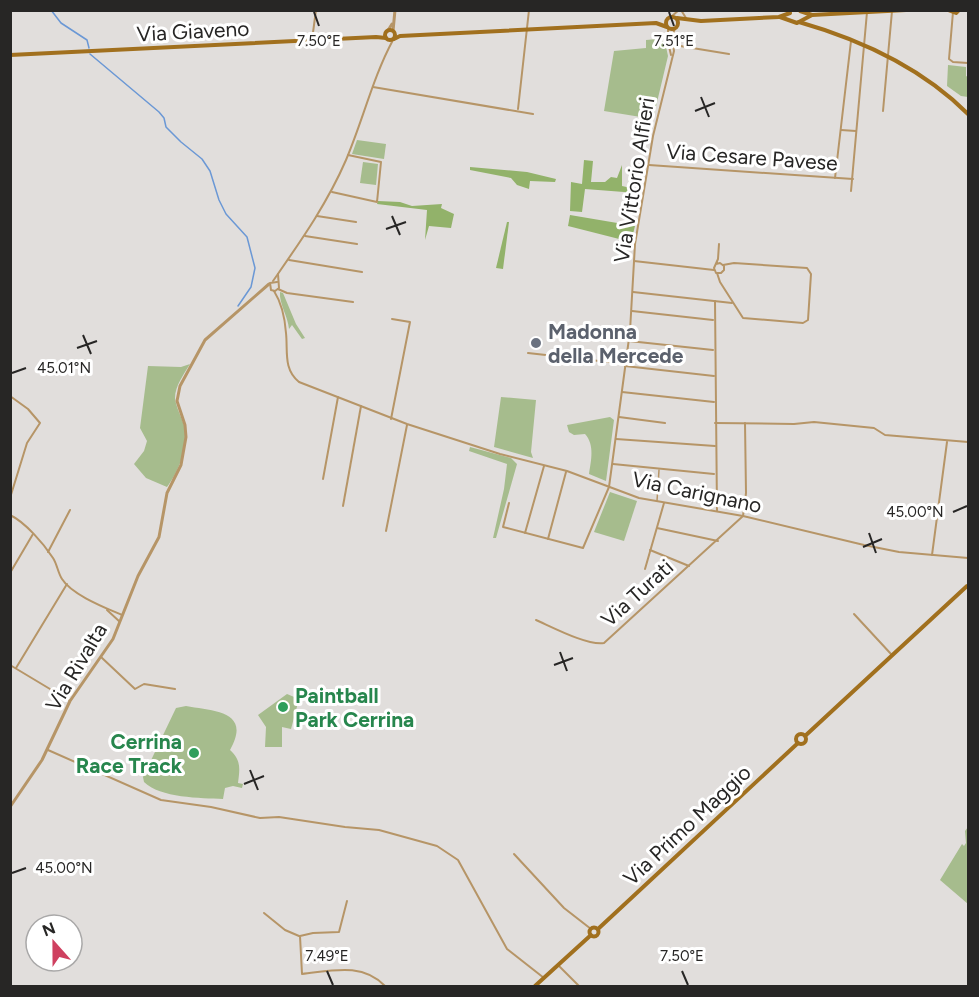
<svg xmlns="http://www.w3.org/2000/svg" width="979" height="997" font-family="Figtree,sans-serif">
<style>
.green{fill:#a6bc8d}
.forest{fill:#92b26a}
.lines{fill:none;stroke-linecap:round;stroke-linejoin:round}
.stream{stroke:#6b98d5;stroke-width:1.5}
.pedestrian{stroke:#b69567;stroke-width:1.5}
.minor{stroke:#b69567;stroke-width:2}
.tertiary{stroke:#b69567;stroke-width:3}
.secondary{stroke:#a1701e;stroke-width:4}
.ticks{fill:none;stroke:#272625;stroke-width:2}
.worship-dot{fill:#6b7280;stroke:#fff;stroke-width:2}
.leisure-dot{fill:#2e9e5b;stroke:#fff;stroke-width:2}
.labels{text-anchor:middle;dominant-baseline:central;stroke-width:6;stroke-linejoin:round;paint-order:stroke}
.street-label{font-size:21px;fill:#272625;stroke:#fff}
.worship-label{font-size:21px;font-weight:bold;fill:#5b616d;stroke:#fff;text-anchor:start}
.leisure-label{font-size:21px;font-weight:bold;fill:#27864d;stroke:#fff;text-anchor:start}
.ticks-label{font-size:15px;text-anchor:middle;fill:#272625;stroke:#fff;stroke-width:6;stroke-linejoin:round;paint-order:stroke}
</style>
<rect width="100%" height="100%" fill="#e1dedc"/>
<!-- green -->
<g class="green">
<polygon points="658,39 665,42 668,56 653,119 604,111 614,51 646,48 646,40"/>
<polygon points="948,65 966,67 966,76 968,77 968,97 961,96 947,86"/>
<polygon points="357,140 386,144 384,159 352,154"/>
<polygon points="363,162 378,164 376,185 360,183"/>
<path d="M280,292l3,1 13,31 9,14 -3,1 -10,-14 -3,4c-1,-13 -10,-25 -9,-37z"/>
<path d="M190,364c-6,10 -15,22 -15,34 1,9 6,18 9,27 5,21 -5,46 -17,62l-21,-9 -12,-14 10,-13 3,-10 -7,-13 8,-62 33,1z"/>
<polygon points="501,397 536,400 531,452 533,458 494,447"/>
<path d="M610,417l4,3 -8,61 -17,-7c2,-13 6,-29 -4,-40l-11,1 -5,-3 -2,-7z"/>
<polygon points="470,447 511,458 517,464 496,538 493,538 504,489 507,464 469,451"/>
<polygon points="610,492 637,501 624,541 594,532"/>
<polygon points="287,694 299,699 291,729 282,727 282,747 265,747 266,727 258,715"/>
<path d="M186,706c28,5 66,5 44,44 11,10 10,18 8,33l5,1 -1,4 -9,-2 -8,2 -2,11c-22,-1 -63,-1 -79,-17l-1,-5 33,-69z"/>
<polygon points="968,827 968,904 940,880 962,844 964,846 966,843 965,831"/>
</g>
<!-- forest -->
<g class="forest">
<polygon points="584,160 593,161 591,182 605,182 611,177 617,178 622,165 622,186 640,190 637,193 585,189 582,212 570,211 571,182 582,184"/>
<polygon points="470,167 527,172 556,179 555,182 530,181 529,189 517,185 511,178 470,170"/>
<polygon points="378,201 400,202 412,206 442,204 441,208 454,214 451,228 429,226 425,240 427,210 377,204"/>
<polygon points="570,215 635,226 631,242 568,226"/>
<polygon points="507,222 509,222 503,269 496,268"/>
</g>
<g class="lines">
<!-- stream -->
<g class="stream">
<polyline points="51,10 61,23 87,40 89,48"/>
<polyline points="90,54 159,112 164,118 166,127 181,142 202,159 210,171 219,200 226,214 247,237 255,268 251,287 238,306"/>
</g>
<!-- pedestrian -->
<polyline class="pedestrian" points="657,501 659,470"/>
<!-- minor -->
<g class="minor">
<polyline points="681,10 686,18"/>
<polyline points="953,12 949,59 953,62 968,63"/>
<polyline points="672,16 679,10"/>
<polyline points="668,28 668,42 671,55"/>
<polyline points="669,37 674,45 729,54"/>
<polyline points="312,40 316,10"/>
<polyline points="373,87 533,114"/>
<polyline points="518,109 529,10"/>
<polyline points="883,111 892,11"/>
<polyline points="841,130 856,131"/>
<polyline points="649,165 853,179"/>
<polyline points="835,178 851,41"/>
<polyline points="851,191 867,12"/>
<polyline points="332,192 377,202 381,162 348,155"/>
<polyline points="317,216 356,222"/>
<polyline points="305,236 357,244"/>
<polyline points="289,260 362,272"/>
<polyline points="634,261 714,270"/>
<polyline points="716,264 720,263 724,266 724,270 721,273 716,273 714,268 718,259 719,244"/>
<polyline points="717,273 720,282 743,318 803,323 808,320 811,274 807,268 734,263 723,265"/>
<path d="M273,281c27,-39 54,-77 73,-121 17,-40 27,-83 47,-120"/>
<polyline points="277,282 270,283 271,290 275,291 279,288 278,274"/>
<polyline points="278,289 287,293 353,302"/>
<path d="M274,291c7,11 11,28 12,42 2,18 -3,36 13,49l108,42 93,30 67,17 72,27 104,18 121,29 35,7 69,6"/>
<polyline points="633,292 732,303"/>
<polyline points="715,301 717,511"/>
<polyline points="632,311 713,320"/>
<polyline points="629,341 713,350"/>
<polyline points="528,353 626,364"/>
<polyline points="625,366 714,376"/>
<polyline points="622,392 714,402"/>
<polyline points="10,396 28,409 40,423 27,443 10,498"/>
<polyline points="619,417 665,423"/>
<polyline points="391,419 410,322 392,319"/>
<polyline points="715,423 794,424 814,422 874,428 885,435 968,442"/>
<polyline points="616,439 715,446"/>
<polyline points="613,464 714,474"/>
<polyline points="323,479 338,397"/>
<polyline points="509,503 503,527 583,548 609,487 630,331 635,244 653,136 674,51 672,37 675,28"/>
<polyline points="343,506 361,406"/>
<path d="M10,515c15,7 34,29 43,43 4,6 5,15 9,21 10,16 44,29 60,36"/>
<polyline points="743,516 746,493 745,423"/>
<polyline points="657,528 718,541"/>
<polyline points="386,531 407,425"/>
<polyline points="525,533 544,466"/>
<polyline points="548,539 566,472"/>
<polyline points="650,550 689,566"/>
<polyline points="48,552 70,510"/>
<polyline points="932,555 947,442"/>
<polyline points="645,569 664,503"/>
<polyline points="10,573 33,534"/>
<polyline points="107,610 120,622"/>
<polyline points="854,614 891,654"/>
<path d="M536,620c16,7 52,26 68,23l139,-127"/>
<polyline points="101,657 135,689 144,684 175,689"/>
<polyline points="10,665 70,701"/>
<polyline points="16,668 67,584"/>
<polyline points="48,750 161,800 211,807 260,818 279,817 345,827 379,830 437,846 458,860 507,949 544,978"/>
<polyline points="514,854 564,908 591,929"/>
<path d="M347,901l-8,31 -26,1 -13,3 2,38c29,-3 60,-12 83,12"/>
<polyline points="264,913 285,930 299,936"/>
<polyline points="558,965 579,986"/>
</g>
<!-- tertiary -->
<g class="tertiary">
<polyline points="393,31 395,10"/>
<polyline points="387,32 392,24"/>
<polyline points="10,807 42,760 70,701 113,639 138,576 159,537 167,493 181,465 186,437 185,425 177,401 180,386 205,340 269,284"/>
</g>
<!-- secondary -->
<g class="secondary">
<polyline points="948,10 956,13 959,10"/>
<polyline points="800,11 812,15 906,10"/>
<circle cx="672" cy="23" r="6"/>
<polyline points="780,17 797,23 812,15"/>
<polyline points="677,18 701,21 779,17 790,13"/>
<path d="M799,22c63,18 122,45 169,92"/>
<circle cx="390" cy="35" r="5"/>
<polyline points="394,39 400,36 656,23 667,27"/>
<polyline points="10,55 376,37 386,38"/>
<circle cx="801" cy="739" r="5"/>
<polyline points="805,736 967,586"/>
<circle cx="594" cy="932" r="4.5"/>
<polyline points="598,929 798,743"/>
<polyline points="535,986 591,935"/>
</g>
</g>
<!-- ticks -->
<path class="ticks" d="M314,12l5,14M669,12l5,14M701,97l8,20M695,111l20,-8M392,216l8,19M386,229l20,-7M83,335l8,19M77,348l20,-7M12,373l14,-5M953,512l14,-6M869,533l7,20M863,547l19,-8M560,652l7,19M554,665l19,-7M250,770l8,20M244,784l20,-8M12,873l14,-5M327,971l6,14M682,971l6,14"/>
<!-- markers -->
<circle class="worship-dot" cx="536" cy="343" r="6"/>
<g class="leisure-dot">
<circle cx="283" cy="707" r="6"/>
<circle cx="194" cy="753" r="6"/>
</g>
<g class="labels">
<!-- street labels -->
<g class="street-label">
<text transform="translate(193 31) rotate(-3)">Via Giaveno</text>
<text transform="translate(752 157) rotate(4)">Via Cesare Pavese</text>
<text transform="translate(634 180) rotate(-81)">Via Vittorio Alfieri</text>
<text transform="translate(697 492) rotate(12)">Via Carignano</text>
<text transform="translate(637 593) rotate(-42)">Via Turati</text>
<text transform="translate(76 667) rotate(-59)">Via Rivalta</text>
<text transform="translate(687 825) rotate(-43)">Via Primo Maggio</text>
</g>
<!-- worship labels -->
<g class="worship-label">
<text x="548" y="331">Madonna<tspan x="548" dy="24">della Mercede</tspan></text>
</g>
<!-- leisure labels -->
<g class="leisure-label">
<text x="295" y="695">Paintball<tspan x="295" dy="24">Park Cerrina</tspan></text>
<text x="182" y="741" text-anchor="end">Cerrina<tspan x="182" dy="24">Race Track</tspan></text>
</g>
</g>
<g class="ticks-label">
<text x="319" y="46">7.50°E</text>
<text x="674" y="46">7.51°E</text>
<text x="64" y="373">45.01°N</text>
<text x="915" y="517">45.00°N</text>
<text x="64" y="873">45.00°N</text>
<text x="327" y="961">7.49°E</text>
<text x="682" y="961">7.50°E</text>
</g>
<!-- border -->
<rect width="979" height="997" fill="none" stroke="#272625" stroke-width="24"/>
<!-- north arrow -->
<g transform="translate(54 943) rotate(339)"><circle r="28" fill="#ffffff" stroke="#a9a8a8" stroke-width="1.5"/>
<path d="M0-4.5L10 22L0 15L-10 22Z" fill="#cf4060"/>
<text y="-9" font-size="16" font-weight="bold" text-anchor="middle" fill="#272625">N</text>
</g>
</svg>
